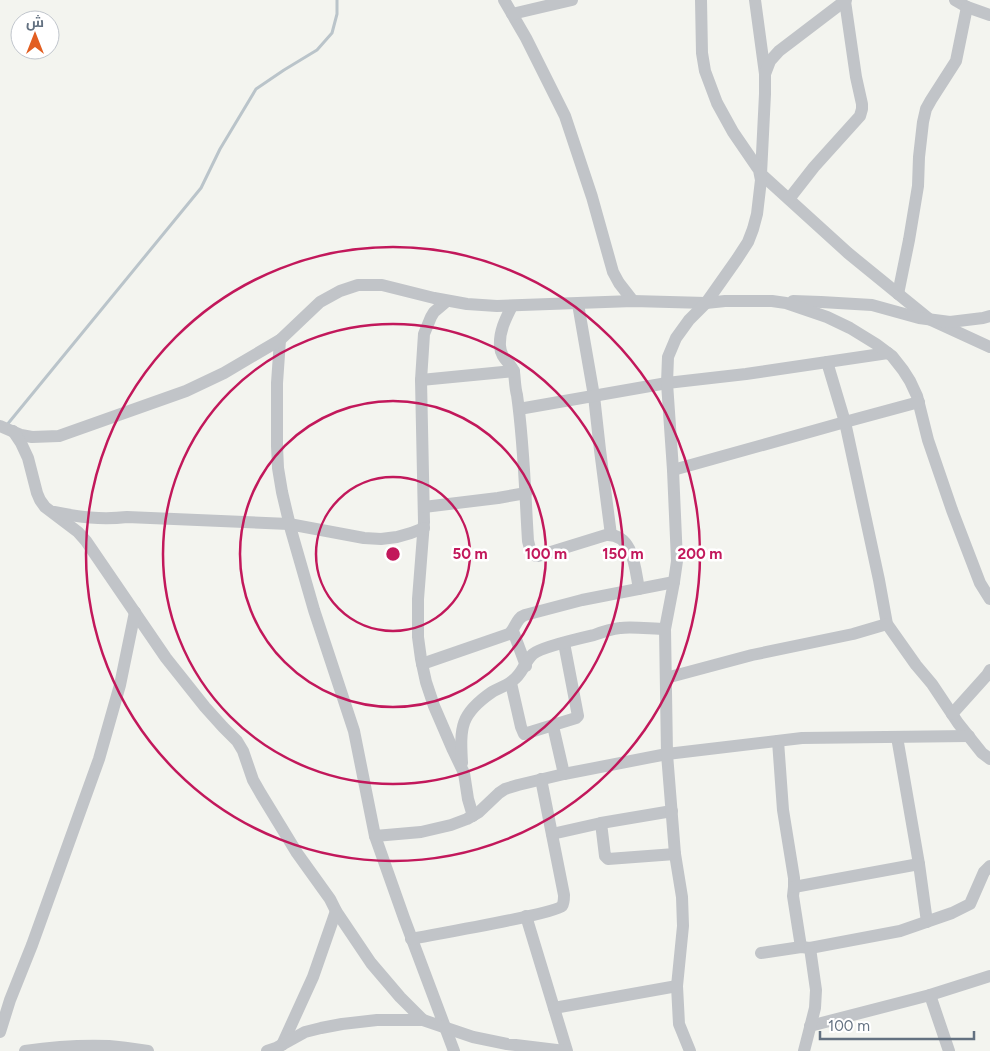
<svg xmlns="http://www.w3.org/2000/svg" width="990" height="1051" font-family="Figtree,Cairo,sans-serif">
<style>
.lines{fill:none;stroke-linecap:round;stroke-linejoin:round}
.stream{stroke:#bac4ca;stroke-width:3}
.minor{stroke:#c1c4c8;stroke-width:12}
.ring{fill:none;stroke:#c2185b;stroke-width:2.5}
.centre{fill:#c2185b;stroke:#fff;stroke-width:2.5}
.ring-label{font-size:15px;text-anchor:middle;font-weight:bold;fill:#c2185b;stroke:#fff;stroke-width:5;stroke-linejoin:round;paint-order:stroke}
</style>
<rect width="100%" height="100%" fill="#f3f4ef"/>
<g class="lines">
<!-- stream -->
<polyline class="stream" points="6,426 201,188 220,149 256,89 284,70 317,50 332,33 337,14 337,0"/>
<!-- minor -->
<g class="minor">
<polyline points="504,0 526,38 565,116 592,197 613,272 619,283 633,301"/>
<polyline points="755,0 765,74"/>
<polyline points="846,0 779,51 770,61 765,74 765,94 761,174 848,253 929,319 990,347"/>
<polyline points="955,0 967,7 990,15"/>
<polyline points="512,14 572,0"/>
<polyline points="789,199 814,167 860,116 862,109 862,104 856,77 845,1"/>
<polyline points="898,294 909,240 918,186 919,157 923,122 926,109 931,100 956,61 967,7"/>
<polyline points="447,301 434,312 431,317 424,334 421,380 424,522 418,599 418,637 421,659 426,682 434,706 453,750 464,773 468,799 473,816"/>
<polyline points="793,301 821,302 872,305 919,318 950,322 983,318 990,316"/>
<polyline points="578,304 594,396 600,450 611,535"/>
<path d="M512,306c-6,12 -13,25 -12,40 1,14 11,16 14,26 1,8 1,16 3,23 7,49 8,97 11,146 2,6 2,15 10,15l68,-21c28,-2 29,35 33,54"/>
<polyline points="280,340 277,383 277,446 278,468 282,492 291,530 314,610 354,731 375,836 404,918 454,1051"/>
<polyline points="827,362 845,422 879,580 887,624 916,665 932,684 958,723 982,753 990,759"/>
<polyline points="421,380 514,371"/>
<polyline points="519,409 667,383 746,374 888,353"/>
<polyline points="0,426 21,435 32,437 59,436 186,391 224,373 280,340 320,302 340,291 358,285 382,285 434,298 467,304 497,306 633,301 706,303 725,301 772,301 786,303 827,317 850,328 876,344 892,356 903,370 910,381 917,396 928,440 952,510 980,583 990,599"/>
<polyline points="13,431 21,443 28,458 37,493 40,500 45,507 78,532 86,541 166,658 205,707 223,727 237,741 243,751 253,780 261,794 297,853 330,899 336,911 371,963 400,997 423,1020"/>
<polyline points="673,470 845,422 919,402"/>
<polyline points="424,507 498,498 526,493"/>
<path d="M54,512c25,5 47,8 73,5l162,7 75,14 17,1 16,-2 14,-4 13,-5"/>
<polyline points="513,631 526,666"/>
<path d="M422,664l87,-30c7,-6 7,-16 16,-19l57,-15 92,-18"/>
<polyline points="666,678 752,655 853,634 887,624"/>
<polyline points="511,683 521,727 524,734 576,718 578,716 564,643"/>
<polyline points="952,714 987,675 990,670"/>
<polyline points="553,726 564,774"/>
<polyline points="897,737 919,864 927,922"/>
<polyline points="778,741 783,810 794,878 794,887 793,896 801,947"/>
<path d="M462,763c-2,-36 -2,-49 30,-71 7,-4 14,-6 20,-11 11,-7 12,-19 21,-27 8,-7 48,-16 61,-19 8,-3 17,-6 26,-7 11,-2 33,1 45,1"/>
<polyline points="601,823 605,856 608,859 675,854"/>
<polyline points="552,834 601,823 672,811"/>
<polyline points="375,836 421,832 451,825 467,819 479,812 499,793 505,789 518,785 564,774 667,754 802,738 969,736"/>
<polyline points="794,887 919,864"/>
<polyline points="526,916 567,1051"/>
<path d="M411,939c20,-4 143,-25 151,-33 2,-3 2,-7 2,-11l-23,-116"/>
<polyline points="761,953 801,947 810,948 900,931 952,913 970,904 984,872 990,866"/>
<polyline points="930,995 949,1051"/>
<polyline points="554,1008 677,986"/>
<polyline points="810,1026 930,995 990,976"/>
<polyline points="0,1032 10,1000 32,945 99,759 120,685 135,612"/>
<polyline points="282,1045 313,977 336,911"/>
<path d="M25,1051c27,-4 56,-6 84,-5 13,1 26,3 39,5"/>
<polyline points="267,1051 276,1048 305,1032 321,1028 342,1024 377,1020 423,1020 473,1037 507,1044 565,1051"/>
<polyline points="690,1051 679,1024 677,986 683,926 682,897 675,854 667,754 665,629 674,582 677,561 673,470 667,383 668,357 676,338 689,320 706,303 737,259 748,242 753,229 757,214 761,180 759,170 733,132 717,103 705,71 702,53 701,0"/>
<polyline points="804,1051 815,1008 816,990 810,948"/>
</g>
</g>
<!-- distance rings -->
<g class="ring">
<circle cx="393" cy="554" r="77"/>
<circle cx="393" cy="554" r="153"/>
<circle cx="393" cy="554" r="230"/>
<circle cx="393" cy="554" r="307"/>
</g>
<circle cx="393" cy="554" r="8" class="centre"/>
<g class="ring-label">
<text x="470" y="559">50 m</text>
<text x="546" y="559">100 m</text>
<text x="623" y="559">150 m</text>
<text x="700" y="559">200 m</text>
</g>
<!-- north arrow -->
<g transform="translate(35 35)"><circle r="24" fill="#ffffff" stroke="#c1c6cd"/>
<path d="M0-4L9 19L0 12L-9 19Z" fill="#e25e21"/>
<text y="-8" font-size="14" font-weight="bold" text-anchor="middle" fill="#637181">ش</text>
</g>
<!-- scale -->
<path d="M820 1031v8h154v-8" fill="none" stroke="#637181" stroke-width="2.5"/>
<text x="828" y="1031" font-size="15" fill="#637181" stroke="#ffffff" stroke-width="4" paint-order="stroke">100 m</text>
</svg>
